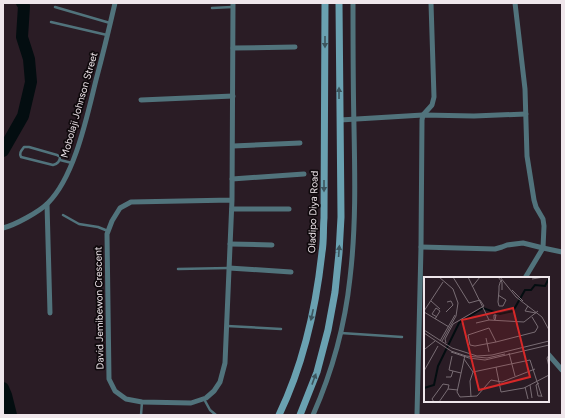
<svg xmlns="http://www.w3.org/2000/svg" width="565" height="418" font-family="Figtree,sans-serif">
<style>
.lines{fill:none;stroke-linecap:round;stroke-linejoin:round}
.river{stroke:#030d10;stroke-width:12}
.service{stroke:#51737c;stroke-width:2.5}
.minor{stroke:#51737c;stroke-width:5}
.secondary{stroke:#6aa1b1;stroke-width:7}
.oneway{fill:#3c555e}
.labels{text-anchor:middle;dominant-baseline:central;stroke-width:3.5;stroke-linejoin:round;paint-order:stroke}
.street-label{font-size:10px;fill:#efe6eb;stroke:#0f090c}
.inset-river{fill:none;stroke:#030d10;stroke-width:2}
.inset-road{fill:none;stroke:#796d74;stroke-width:1}
.view{fill:#d62828;fill-opacity:0.15;stroke:#d62828;stroke-width:2}
.inset-edge{fill:none;stroke:#efe6eb;stroke-width:2}
</style>
<rect width="100%" height="100%" fill="#2a1c25"/>
<g class="lines">
<!-- river -->
<g class="river">
<polyline points="3,151 23,116 31,82 29,59 22,37 24,6 22,3"/>
<polyline points="3,388 6,395 11,415"/>
</g>
<!-- service -->
<g class="service">
<polyline points="55,7 110,23"/>
<polyline points="212,8 232,7"/>
<polyline points="51,22 107,35"/>
<path d="M24,147h5l28,8 3,2c0,5 -3,7 -7,8l-32,-8c-2,-4 0,-6 3,-10z"/>
<polyline points="60,160 72,163"/>
<polyline points="63,215 79,224 98,227 108,231"/>
<polyline points="178,269 229,268"/>
<polyline points="227,326 281,329"/>
<polyline points="341,333 402,337"/>
<polyline points="204,399 210,410 216,415"/>
<polyline points="141,415 142,402"/>
</g>
<!-- minor -->
<g class="minor">
<polyline points="515,3 525,89 527,156 534,200 536,207 543,219 544,226 543,248 525,278"/>
<polyline points="233,48 295,47"/>
<polyline points="141,100 233,96"/>
<polyline points="340,120 423,115 474,116 526,114"/>
<polyline points="233,146 300,143"/>
<polyline points="232,179 304,174"/>
<polyline points="232,200 131,202 120,208 112,221 107,234 109,379 115,391 126,399 142,402 191,403 206,398 214,391 220,382 225,363 232,200 233,3"/>
<polyline points="47,204 50,313"/>
<polyline points="232,209 289,209"/>
<path d="M3,228c12,-3 36,-16 45,-25 27,-27 39,-87 48,-123 7,-26 13,-51 19,-77"/>
<polyline points="230,244 272,245"/>
<polyline points="421,247 495,249 502,247 507,245 523,243 543,248 562,252"/>
<polyline points="229,268 291,272"/>
<polyline points="548,354 562,370"/>
<path d="M313,415c19,-43 32,-90 37,-137 6,-50 5,-101 4,-151 -1,-41 -1,-83 -1,-124"/>
<polyline points="417,415 421,247 422,120 423,115 432,105 434,97 431,3"/>
</g>
<!-- secondary -->
<g class="secondary">
<path d="M279,415c24,-50 37,-107 43,-163 2,-11 1,-22 2,-34l1,-215"/>
<polyline points="300,415 317,372 328,330 335,292 339,253 341,217 339,3"/>
</g>
</g>
<!-- one-way arrows -->
<defs><path id="oneway-solid" d="M-6-.8H1V-3.2L6.5 0L1 3.2V.8H-6Z"/></defs>
<g class="oneway">
<use href="#oneway-solid" transform="translate(325 42) rotate(90)"/>
<use href="#oneway-solid" transform="translate(339 93) rotate(-90)"/>
<use href="#oneway-solid" transform="translate(324 186) rotate(90)"/>
<use href="#oneway-solid" transform="translate(339 251) rotate(-86)"/>
<use href="#oneway-solid" transform="translate(312 315) rotate(102)"/>
<use href="#oneway-solid" transform="translate(314 379) rotate(-70)"/>
</g>
<g class="labels">
<!-- street labels -->
<g class="street-label">
<text transform="translate(79 105) rotate(-74)">Mobolaji Johnson Street</text>
<text transform="translate(313 212) rotate(-88)">Oladipo Diya Road</text>
<text transform="translate(99 308) rotate(-91)">David Jemibewon Crescent</text>
</g>
</g>
<!-- overview -->
<g transform="translate(424 277)">
<rect width="125" height="125" fill="#2a1c25"/>
<path class="inset-river" d="M0,111l10,-3 4,-19 21,-43 24,-15 17,6 13,-3 12,-21h6l4,-5 10,1 4,-8"/>
<path class="inset-road" d="M15,0l14,12 5,14 -2,13 -14,25M44,0l21,43 35,2 14,-11M74,0l4,5v8M76,0l16,20 26,20 7,13M108,2l12,-2M48,10l8,-10M88,13l11,11M74,18l8,5 -3,6h-4l-1,-4 1,-12v-4l1,-3v-1l2,-2M7,24l9,8M104,29l-3,5 11,2M0,34l19,-29M0,35l25,15M22,35l7,-7 -2,-4 -4,1M70,38h2l-1,5 -1,-1zM11,42l5,-8 -4,-3 -4,6 5,3M52,46l13,-3M0,53l28,18 25,8 15,-1 57,-14M0,56l27,18 15,5 21,2 18,-4M62,61l3,14M16,64l15,-26M72,65l-7,-14 -21,7 2,10 5,1 21,-4 39,-10 3,-5 -6,-10M22,66l-1,-4 8,-15 31,-18 -4,-6 -11,3 -16,-26M1,72l10,-8M27,75l18,6 16,2 64,-15M85,76l6,23M41,78l-8,37 3,5 17,-1 14,-16 11,2 33,-13M125,78l-2,3 2,9M28,79l-3,14 4,1M40,82l9,13M72,90l5,25 23,-4 25,-13M0,94l14,-25M22,100h5l2,-6 8,2M115,106l-3,2 2,11h3M106,108l2,13M101,110l3,12M47,120l-1,-16 3,-9 57,-12 12,37M10,125l-2,-3 11,-15 6,1 -1,4M15,125l9,-13 10,1"/>
<path class="view" d="M89,31l17,69 -51,13 -17,-70z"/>
<rect width="125" height="125" class="inset-edge"/>
</g>
<!-- border -->
<rect width="565" height="418" fill="none" stroke="#efe6eb" stroke-width="8"/>
</svg>
